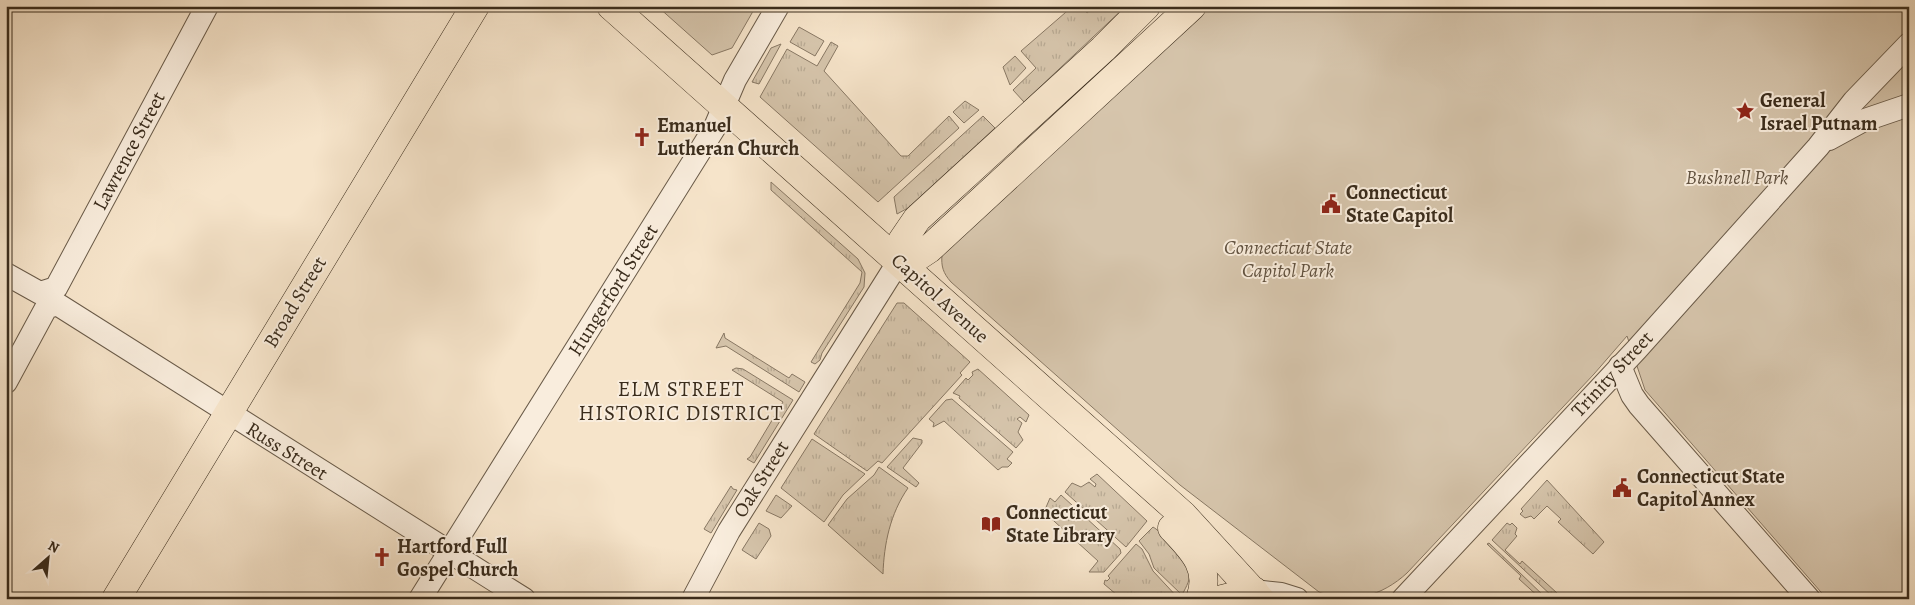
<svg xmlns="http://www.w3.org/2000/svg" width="1915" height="605" font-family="Alegreya,serif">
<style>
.grass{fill:url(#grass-tufts);stroke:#887864}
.green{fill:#d6c5ac;stroke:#887864}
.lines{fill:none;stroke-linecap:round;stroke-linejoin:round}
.minor-casing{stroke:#695a48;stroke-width:24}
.major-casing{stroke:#3a2c1c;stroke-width:29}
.highway-casing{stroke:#3a2c1c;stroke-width:29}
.minor{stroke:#f9eddd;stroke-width:22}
.major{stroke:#f6e4ca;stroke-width:28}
.highway{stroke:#f6e4ca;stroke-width:28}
.labels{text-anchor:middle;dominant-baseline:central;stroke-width:4;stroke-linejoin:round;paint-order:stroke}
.poi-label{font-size:20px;font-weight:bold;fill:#3a2c1c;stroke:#f9eddd;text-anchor:start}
.street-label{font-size:20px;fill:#3a2c1c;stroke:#f9eddd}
.park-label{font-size:20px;font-style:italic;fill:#615240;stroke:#f9eddd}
.neighbourhood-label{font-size:21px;letter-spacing:1px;fill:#3a2c1c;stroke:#f9eddd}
</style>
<defs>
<pattern id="grass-tufts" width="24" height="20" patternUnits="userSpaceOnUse" patternTransform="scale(1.25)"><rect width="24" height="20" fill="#d6c5ac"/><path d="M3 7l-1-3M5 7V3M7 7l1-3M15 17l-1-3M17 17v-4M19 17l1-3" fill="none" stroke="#b8a993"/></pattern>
</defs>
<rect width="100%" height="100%" fill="#f6e4ca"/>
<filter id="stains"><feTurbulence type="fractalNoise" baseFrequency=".004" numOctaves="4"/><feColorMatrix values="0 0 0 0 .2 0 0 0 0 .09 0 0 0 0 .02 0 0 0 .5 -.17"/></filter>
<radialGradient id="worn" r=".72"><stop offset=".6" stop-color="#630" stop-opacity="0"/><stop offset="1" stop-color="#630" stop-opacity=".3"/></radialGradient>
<!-- grass -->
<g class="grass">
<polygon points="1073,6 1081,6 1087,13 1095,6 1126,6 1024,102 1013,90 1036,68 1021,51"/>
<polygon points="799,27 824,41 815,56 790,42"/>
<polygon points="831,42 838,46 824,71 901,156 908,156 949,116 959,128 878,202 760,97 787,49 817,66"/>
<polygon points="781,44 759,84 752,82 771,48"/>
<polygon points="1015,56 1026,68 1010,85 1003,67"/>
<polygon points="965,101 979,110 964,123 953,112"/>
<polygon points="983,116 995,128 908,208 897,214 894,197"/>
<polygon points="771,182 858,259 865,273 864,287 822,353 820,360 815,364 811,362 860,283 862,272 771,190"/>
<polygon points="897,303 904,303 970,362 960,373 962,375 882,463 878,461 867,471 814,434"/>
<polygon points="724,333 725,338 789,378 792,374 805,382 799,392 726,346 716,348"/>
<polygon points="736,368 743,369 793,400 754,463 747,459 750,457 783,402 732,370"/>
<polygon points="978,369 1029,415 1026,422 1020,417 1017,419 1022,423 1018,432 1023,440 1016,448 959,398 960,396 953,393 966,378 968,380 973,375 972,372"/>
<polygon points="952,399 1013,452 1007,459 1012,463 1008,467 1002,467 998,470 944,421 933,427 934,423 929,419 946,400"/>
<polygon points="913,438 922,440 922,443 903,468 919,483 916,487 887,467"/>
<polygon points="812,439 865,474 843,495 824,522 781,488"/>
<path d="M879,467l29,21c-18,26 -24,56 -25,86l-55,-49 19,-26 27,-24z"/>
<polygon points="1097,474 1147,521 1126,547 1065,492 1072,483 1081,487 1089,482 1095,487 1096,484 1090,479"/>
<polygon points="1547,480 1604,542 1593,554 1558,522 1561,519 1547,506 1534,519 1531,516 1525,518 1520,514 1523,511 1521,509"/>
<polygon points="731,486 733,489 737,490 711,533 704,529"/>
<polygon points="776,495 792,506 781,518 766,511"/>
<polygon points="1061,495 1120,549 1121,553 1104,572 1089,572 1098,561 1044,512 1050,498 1055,502"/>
<polygon points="759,523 769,529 771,536 756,559 742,550"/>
<polygon points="1507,523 1510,525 1512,523 1517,528 1515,534 1517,536 1505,550 1520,564 1522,561 1557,593 1553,597 1492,540"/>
<path d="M1153,527c9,5 33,31 36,41 3,10 -3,19 -7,27l-28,-27 -5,-14 -10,-13z"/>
<polygon points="1489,543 1547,599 1541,599 1519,579 1521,576 1487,544"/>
<polygon points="1136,544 1142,549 1153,571 1179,599 1135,599 1124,594 1117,595 1104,584 1105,580 1107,581 1110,578 1108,576"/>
</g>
<!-- green -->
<g class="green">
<polygon points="657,6 756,6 732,48 712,55"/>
<path d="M1204,6h705v593h-82l-182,-209 -18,-54 -33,38 -187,199c-25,23 -56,32 -88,19l-139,-107 -229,-203c-8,-9 -10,-16 -9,-27z"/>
</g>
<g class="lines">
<!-- minor casing -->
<g class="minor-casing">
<g id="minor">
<polyline points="1829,139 1862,121 1909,105"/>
<polyline points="6,274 40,293 56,288 207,6"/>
<polyline points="1620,366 1632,395 1639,405 1809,599"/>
<polyline points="6,382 46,308 57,304 524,599"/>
<polyline points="1254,591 1281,594 1297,599"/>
<polyline points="420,599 715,127 735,80 778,6"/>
<polyline points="693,599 729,531 899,261"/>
<polyline points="1403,599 1637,349 1818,147 1854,101 1909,44"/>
</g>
</g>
<!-- major casing -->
<g class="major-casing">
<g id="major">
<polyline points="611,6 1183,515 1260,599"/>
<path d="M1172,528c20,21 40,40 28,71"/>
<polyline points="116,599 475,6"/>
<polyline points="1222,599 1254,591"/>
</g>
</g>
<!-- highway casing -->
<g class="highway-casing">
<polyline id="highway" points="1146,6 1103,49 917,219 902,241 899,261 914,259 929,249 1192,6"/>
</g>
<!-- minor -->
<use href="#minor" class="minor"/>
<!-- major -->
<use href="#major" class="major"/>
<!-- highway -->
<use href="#highway" class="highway"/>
</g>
<!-- icons -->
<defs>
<g id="sight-bare" transform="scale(1.5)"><path d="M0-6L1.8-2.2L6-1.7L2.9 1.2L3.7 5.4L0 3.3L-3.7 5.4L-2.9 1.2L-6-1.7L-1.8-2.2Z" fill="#8f2418" stroke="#f9eddd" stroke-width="2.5" paint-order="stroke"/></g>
<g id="church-bare" transform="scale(1.5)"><path d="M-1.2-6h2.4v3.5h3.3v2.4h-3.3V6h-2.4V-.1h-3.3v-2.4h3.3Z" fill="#8f2418" stroke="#f9eddd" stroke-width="2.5" paint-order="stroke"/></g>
<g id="civic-bare" transform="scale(1.5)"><path d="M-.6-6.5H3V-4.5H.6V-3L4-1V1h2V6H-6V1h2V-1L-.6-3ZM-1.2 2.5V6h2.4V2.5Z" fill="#8f2418" stroke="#f9eddd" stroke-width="2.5" paint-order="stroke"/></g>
<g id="library-bare" transform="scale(1.5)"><path d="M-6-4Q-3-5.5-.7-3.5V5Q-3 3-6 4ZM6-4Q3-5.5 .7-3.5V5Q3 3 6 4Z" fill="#8f2418" stroke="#f9eddd" stroke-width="2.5" paint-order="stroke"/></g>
</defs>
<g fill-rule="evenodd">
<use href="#sight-bare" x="1745" y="111"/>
<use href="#church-bare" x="642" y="137"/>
<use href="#civic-bare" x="1331" y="204"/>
<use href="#civic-bare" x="1622" y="488"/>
<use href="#library-bare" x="991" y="524"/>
<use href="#church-bare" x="382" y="557"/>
</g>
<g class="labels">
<!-- poi labels -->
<g class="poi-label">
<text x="1760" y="100">General<tspan x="1760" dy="23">Israel Putnam</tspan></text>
<text x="657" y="125">Emanuel<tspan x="657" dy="23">Lutheran Church</tspan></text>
<text x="1346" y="192">Connecticut<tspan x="1346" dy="23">State Capitol</tspan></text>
<text x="1637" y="476">Connecticut State<tspan x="1637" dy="23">Capitol Annex</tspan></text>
<text x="1006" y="512">Connecticut<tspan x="1006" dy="23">State Library</tspan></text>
<text x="397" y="546">Hartford Full<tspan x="397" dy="23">Gospel Church</tspan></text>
</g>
<!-- street labels -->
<g class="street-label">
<text transform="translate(129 151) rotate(-62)">Lawrence Street</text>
<text transform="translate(613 290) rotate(-58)">Hungerford Street</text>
<text transform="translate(940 298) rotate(42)">Capitol Avenue</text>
<text transform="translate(295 302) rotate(-59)">Broad Street</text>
<text transform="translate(1612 374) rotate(-47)">Trinity Street</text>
<text transform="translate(287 451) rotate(32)">Russ Street</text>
<text transform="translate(761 479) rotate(-58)">Oak Street</text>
</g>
<!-- park labels -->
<g class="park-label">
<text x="1737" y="177">Bushnell Park</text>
<text x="1288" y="247">Connecticut State<tspan x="1288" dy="23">Capitol Park</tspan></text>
</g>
<!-- neighbourhood labels -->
<g class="neighbourhood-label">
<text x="681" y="389">ELM STREET<tspan x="681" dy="24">HISTORIC DISTRICT</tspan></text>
</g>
</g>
<!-- margin -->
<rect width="1915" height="605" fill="none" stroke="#f6e4ca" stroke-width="25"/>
<rect x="8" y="8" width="1900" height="590" fill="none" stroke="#3a2c1c" stroke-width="2.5"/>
<rect x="12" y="12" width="1890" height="580" fill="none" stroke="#3a2c1c"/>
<!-- north arrow -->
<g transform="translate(48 558) rotate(27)" stroke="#f9eddd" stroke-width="4" paint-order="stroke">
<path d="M0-4L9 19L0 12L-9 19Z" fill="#3a2c1c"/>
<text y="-8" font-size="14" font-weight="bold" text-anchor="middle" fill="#3a2c1c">N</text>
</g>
<rect width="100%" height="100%" filter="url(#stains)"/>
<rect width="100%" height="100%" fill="url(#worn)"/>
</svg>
